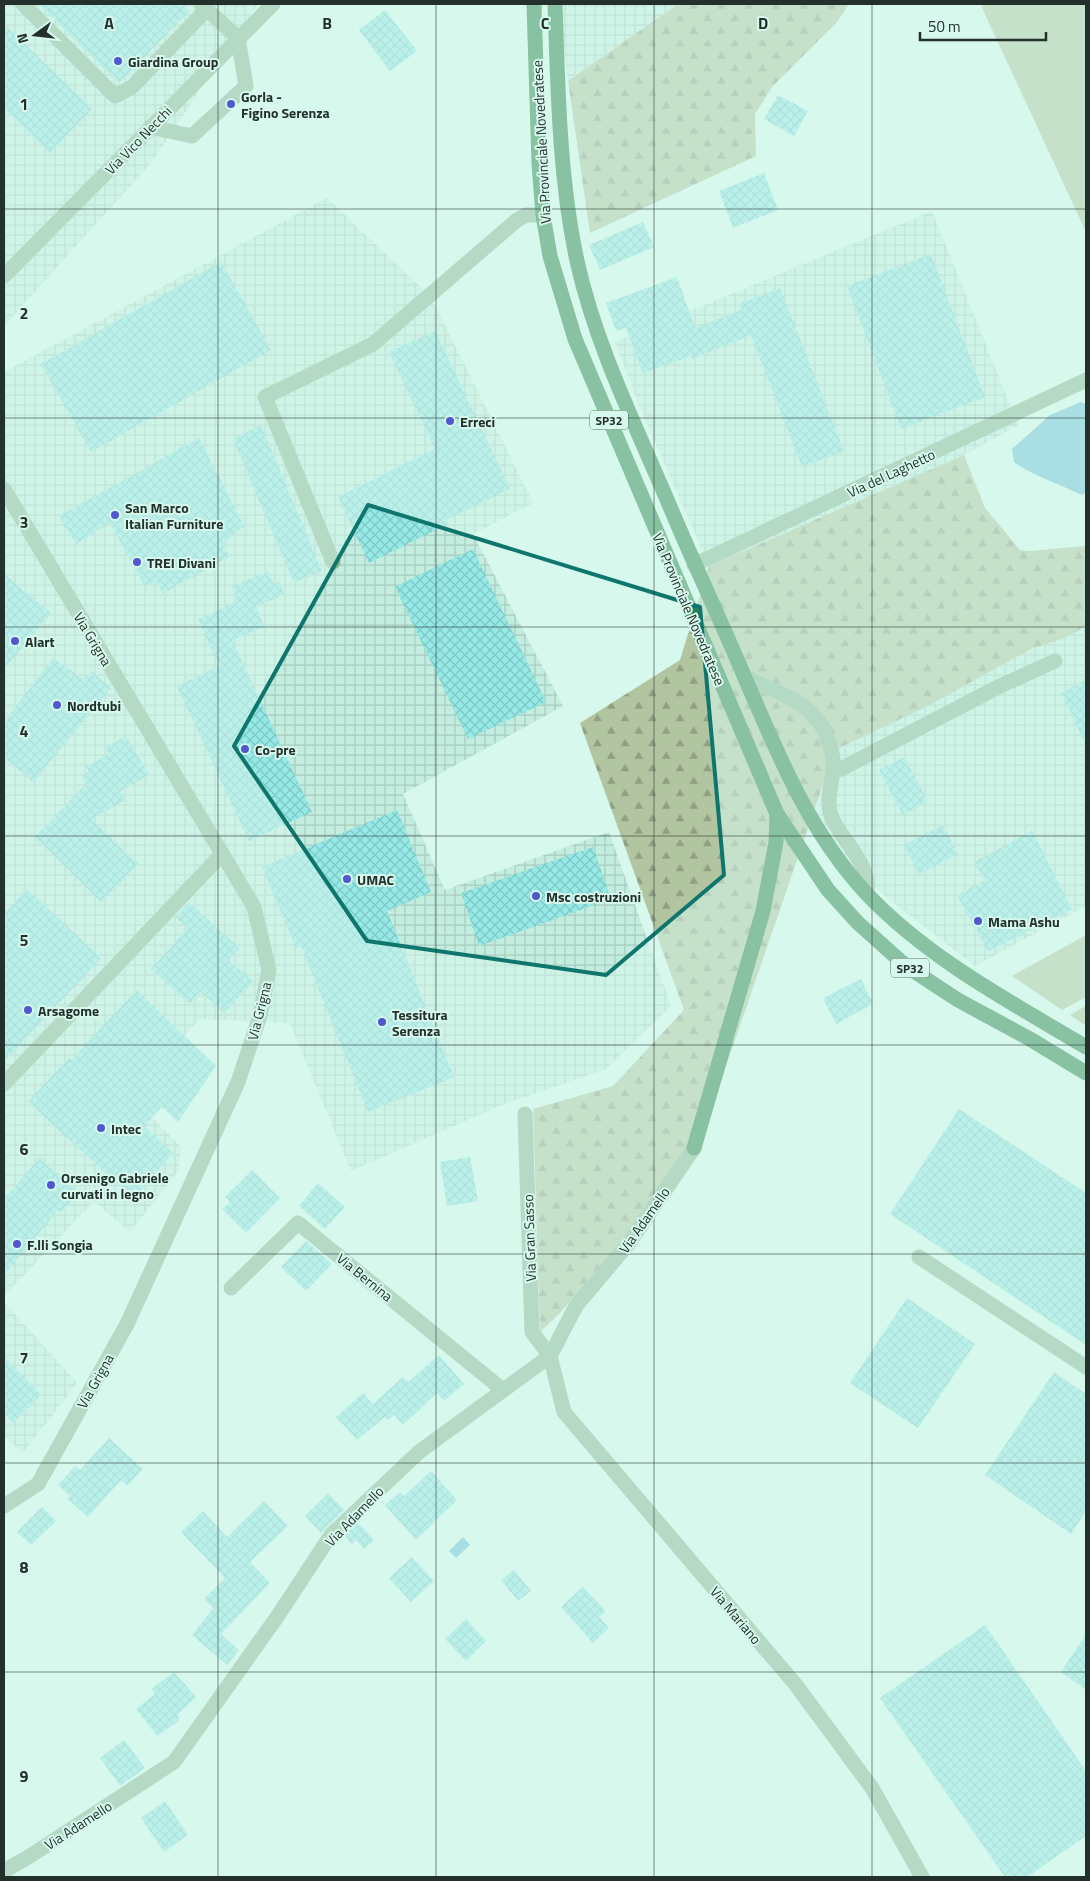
<svg xmlns="http://www.w3.org/2000/svg" width="1090" height="1881" font-family="'Titillium Web',sans-serif">
<style>
.industrial{fill:url(#industrial-grid)}
.green{fill:#b1c5a1}
.forest{fill:url(#forest-firs)}
.water{fill:#72c2d4}
.building{fill:url(#building-cross-hatch)}
.lines{fill:none;stroke-linecap:round;stroke-linejoin:round}
.minor{stroke:#8bb494;stroke-width:15}
.major{stroke:#298148;stroke-width:15}
.marked{fill:none;stroke:#0f766e;stroke-width:4;stroke-linejoin:round}
.grid{fill:none;stroke:#23302b;stroke-width:1;stroke-opacity:0.55}
.poi-dot{fill:#5058ce;stroke:#d7f8ec;stroke-width:2}
.labels{text-anchor:middle;dominant-baseline:central;stroke-width:4;stroke-linejoin:round;paint-order:stroke}
.shield{fill:#d7f8ec;stroke:#596c65;stroke-width:1}
.shield-label{font-size:12px;font-weight:bold;fill:#23302b}
.poi-label{font-size:14px;font-weight:bold;fill:#23302b;stroke:#d7f8ec;text-anchor:start}
.street-label{font-size:14px;fill:#23302b;stroke:#d7f8ec}
.grid-label{font-size:16px;text-anchor:middle;font-weight:bold;fill:#23302b;stroke:#d7f8ec;stroke-width:4;stroke-linejoin:round;paint-order:stroke}
</style>
<defs>
<pattern id="industrial-grid" width="8" height="8" patternUnits="userSpaceOnUse" patternTransform="scale(1.25)"><rect width="8" height="8" fill="#c3eddf"/><path d="M0 4h8M4 0v8" fill="none" stroke="#a7ccc0"/></pattern>
<pattern id="forest-firs" width="22" height="20" patternUnits="userSpaceOnUse" patternTransform="scale(1.25)"><rect width="22" height="20" fill="#b1c5a1"/><path d="M5 1l3.5 6h-7zM16 11l3.5 6h-7z" fill="#90a083"/></pattern>
<pattern id="building-cross-hatch" width="8" height="8" patternUnits="userSpaceOnUse" patternTransform="scale(1.25)"><rect width="8" height="8" fill="#95e9e6"/><path d="M0 0l8 8M0 8l8-8" fill="none" stroke="#80c8c5"/></pattern>
</defs>
<rect width="100%" height="100%" fill="#d7f8ec"/>
<!-- industrial -->
<g class="industrial">
<polygon points="4,4 258,4 151,163 4,326"/>
<polygon points="559,4 678,4 568,81"/>
<polygon points="327,198 431,297 533,503 473,534 563,706 403,794 445,890 609,832 671,1006 606,1069 504,1104 351,1171 290,1023 200,1019 130,1095 181,1147 178,1171 130,1232 94,1201 4,1296 4,372"/>
<polygon points="932,211 1018,425 964,455 709,566 638,403 615,342"/>
<polygon points="1086,626 1086,906 975,966 885,896 849,862 816,812 822,785 835,750 926,707 1031,649 1065,638"/>
<polygon points="4,1302 77,1383 23,1453 4,1437"/>
</g>
<!-- green -->
<g class="green">
<polygon points="981,4 1086,4 1086,232 983,10"/>
<polygon points="1086,935 1086,997 1062,1010 1012,976"/>
</g>
<!-- forest -->
<g class="forest">
<polygon points="678,4 849,4 837,22 772,87 755,114 756,156 590,233 568,81"/>
<polygon points="964,455 985,508 1020,550 1029,551 1086,546 1086,626 1065,638 1031,649 926,707 835,750 694,1159 559,1314 540,1332 533,1109 613,1086 684,1010 580,723 680,660 709,566"/>
<polygon points="1086,1006 1086,1026 1070,1015"/>
</g>
<!-- water -->
<g class="water">
<path d="M1081,402l5,2v89l-5,2c-22,-12 -46,-18 -67,-33l-2,-13 38,-34z"/>
<polygon points="463,1537 470,1545 456,1558 449,1551"/>
</g>
<!-- building -->
<g class="building">
<polygon points="39,4 182,4 189,11 119,83"/>
<polygon points="385,10 417,51 390,71 359,30"/>
<polygon points="4,24 92,109 50,153 4,108"/>
<polygon points="778,95 808,111 794,136 764,119"/>
<polygon points="764,173 778,210 733,228 719,191"/>
<polygon points="643,222 654,247 600,270 589,245"/>
<polygon points="931,254 985,397 901,429 847,286"/>
<polygon points="221,262 271,350 91,452 41,364"/>
<polygon points="677,277 695,328 741,310 739,304 780,288 844,451 802,467 751,335 692,359 691,356 643,373 626,328 616,331 606,303"/>
<polygon points="435,331 510,489 446,520 448,524 369,563 338,497 435,449 389,352"/>
<polygon points="261,425 322,571 294,583 233,439"/>
<polygon points="199,438 244,526 222,544 230,556 163,594 156,581 145,587 110,523 76,544 59,516"/>
<polygon points="473,549 546,702 468,739 395,587"/>
<polygon points="268,572 274,584 280,582 284,595 256,606 264,627 232,640 312,812 249,841 177,686 219,666 198,620 237,601 232,586"/>
<polygon points="4,574 51,613 4,669"/>
<polygon points="53,658 84,680 91,671 111,688 33,782 4,757 4,722"/>
<polygon points="1086,679 1086,746 1062,693"/>
<polygon points="126,736 149,775 120,792 125,800 92,819 138,864 101,902 35,837 85,785 86,783 82,776 89,771 86,767 109,754 105,748"/>
<polygon points="904,757 928,801 903,815 879,770"/>
<polygon points="397,810 431,892 387,911 454,1077 368,1112 301,946 296,948 262,867"/>
<polygon points="943,825 958,854 919,874 904,845"/>
<polygon points="1032,831 1072,909 988,951 957,895 985,880 974,862"/>
<polygon points="593,847 611,899 479,946 461,893"/>
<polygon points="27,889 101,958 4,1062 4,914"/>
<polygon points="189,902 240,949 229,960 253,982 224,1013 201,992 190,1004 151,969 188,928 176,917"/>
<polygon points="861,979 873,1004 836,1024 823,998"/>
<polygon points="137,990 216,1066 178,1122 162,1107 144,1126 173,1153 133,1198 28,1102 69,1058 71,1060"/>
<polygon points="959,1109 1086,1193 1086,1345 890,1214"/>
<polygon points="470,1157 478,1201 447,1206 440,1162"/>
<polygon points="40,1158 79,1193 61,1212 58,1210 4,1275 4,1199"/>
<polygon points="252,1170 280,1198 246,1233 222,1209 230,1202 225,1197"/>
<polygon points="318,1183 345,1207 325,1229 299,1206"/>
<polygon points="306,1241 332,1264 306,1291 281,1267"/>
<polygon points="907,1298 975,1344 918,1428 850,1383"/>
<polygon points="439,1355 464,1384 444,1401 437,1393 403,1425 394,1415 388,1420 385,1417 357,1440 336,1417 363,1393 373,1404 403,1377 408,1382"/>
<polygon points="4,1357 41,1395 13,1423 4,1413"/>
<polygon points="1054,1372 1086,1394 1086,1511 1071,1534 985,1475"/>
<polygon points="109,1438 143,1469 127,1486 121,1480 88,1517 68,1499 70,1496 58,1485 75,1466 80,1470"/>
<polygon points="431,1471 457,1500 416,1540 385,1505 400,1492 404,1496"/>
<polygon points="328,1493 344,1510 321,1533 305,1516"/>
<polygon points="264,1501 288,1526 250,1562 270,1583 221,1634 239,1650 227,1665 192,1635 213,1608 204,1599 225,1578 181,1532 203,1511 227,1537"/>
<polygon points="42,1507 56,1521 31,1545 17,1532"/>
<polygon points="358,1523 374,1540 364,1549 356,1540 352,1544 344,1535"/>
<polygon points="412,1557 434,1581 411,1602 389,1578"/>
<polygon points="514,1570 531,1591 518,1601 501,1580"/>
<polygon points="583,1587 606,1611 599,1617 609,1628 593,1643 561,1607"/>
<polygon points="466,1619 486,1641 466,1661 445,1639"/>
<polygon points="985,1625 1086,1771 1086,1836 1027,1877 1005,1877 880,1698"/>
<polygon points="1086,1634 1086,1690 1061,1672"/>
<polygon points="174,1672 196,1697 178,1714 179,1721 157,1736 136,1709 155,1694 151,1689"/>
<polygon points="124,1740 145,1768 120,1786 100,1758"/>
<polygon points="165,1801 188,1835 164,1852 141,1818"/>
</g>
<g class="lines">
<!-- minor -->
<g class="minor">
<polyline points="23,4 115,96 132,87 207,9"/>
<polyline points="150,127 192,136 246,86 238,38 201,4"/>
<polyline points="4,276 273,4"/>
<polyline points="4,489 254,907 269,970 260,1016 238,1082 127,1324 38,1484 4,1506"/>
<polyline points="333,562 265,397 373,344 517,220 526,215 543,215"/>
<polyline points="694,565 1086,380"/>
<path d="M745,677c36,18 72,24 85,68 2,8 5,18 3,26 -2,18 -8,32 0,49 12,24 38,45 34,74"/>
<polyline points="834,771 841,769 998,687 1055,661"/>
<polyline points="4,1084 222,854"/>
<polyline points="525,1114 532,1332 550,1356 564,1412 796,1685 872,1788 922,1877"/>
<polyline points="919,1257 1086,1367"/>
<polyline points="231,1288 298,1223 503,1390"/>
<polyline points="4,1871 30,1856 174,1762 277,1617 331,1535 419,1452 550,1356 576,1306 629,1243 694,1148"/>
</g>
<!-- major -->
<g class="major">
<polyline points="534,4 539,164 543,215 550,256 575,339 777,814 828,890 858,923 906,966 958,1000 1030,1039 1086,1073"/>
<path d="M555,4c3,85 4,173 22,257 19,86 60,167 94,248 24,57 50,112 74,169 33,76 63,152 120,214 62,66 144,109 221,155"/>
<polyline points="694,1148 763,911 776,842 777,814"/>
</g>
</g>
<!-- marked area -->
<path d="M0 0H1090V1881H0ZM368,505l332,102 24,268 -118,100 -239,-34 -133,-195z" fill="#d7f8ec" fill-opacity=".55" fill-rule="evenodd"/>
<path class="marked" d="M368,505l332,102 24,268 -118,100 -239,-34 -133,-195z"/>
<!-- grid -->
<path class="grid" d="M218,4v1873M436,4v1873M654,4v1873M872,4v1873M4,209h1082M4,418h1082M4,627h1082M4,836h1082M4,1045h1082M4,1254h1082M4,1463h1082M4,1672h1082"/>
<!-- markers -->
<g class="poi-dot">
<circle cx="118" cy="61" r="5"/>
<circle cx="231" cy="104" r="5"/>
<circle cx="450" cy="421" r="5"/>
<circle cx="115" cy="515" r="5"/>
<circle cx="137" cy="562" r="5"/>
<circle cx="15" cy="641" r="5"/>
<circle cx="57" cy="705" r="5"/>
<circle cx="245" cy="749" r="5"/>
<circle cx="347" cy="879" r="5"/>
<circle cx="536" cy="896" r="5"/>
<circle cx="978" cy="921" r="5"/>
<circle cx="28" cy="1010" r="5"/>
<circle cx="382" cy="1022" r="5"/>
<circle cx="101" cy="1128" r="5"/>
<circle cx="51" cy="1185" r="5"/>
<circle cx="17" cy="1244" r="5"/>
</g>
<g class="labels">
<!-- shield labels -->
<g class="shield">
<rect x="590" y="410.5" width="38" height="19" rx="4"/>
<rect x="891" y="958.5" width="38" height="19" rx="4"/>
</g>
<g class="shield-label">
<text x="609" y="420">SP32</text>
<text x="910" y="968">SP32</text>
</g>
<!-- poi labels -->
<g class="poi-label">
<text x="128" y="61">Giardina Group</text>
<text x="241" y="96">Gorla -<tspan x="241" dy="16">Figino Serenza</tspan></text>
<text x="460" y="421">Erreci</text>
<text x="125" y="507">San Marco<tspan x="125" dy="16">Italian Furniture</tspan></text>
<text x="147" y="562">TREI Divani</text>
<text x="25" y="641">Alart</text>
<text x="67" y="705">Nordtubi</text>
<text x="255" y="749">Co-pre</text>
<text x="357" y="879">UMAC</text>
<text x="546" y="896">Msc costruzioni</text>
<text x="988" y="921">Mama Ashu</text>
<text x="38" y="1010">Arsagome</text>
<text x="392" y="1014">Tessitura<tspan x="392" dy="16">Serenza</tspan></text>
<text x="111" y="1128">Intec</text>
<text x="61" y="1177">Orsenigo Gabriele<tspan x="61" dy="16">curvati in legno</tspan></text>
<text x="27" y="1244">F.lli Songia</text>
</g>
<!-- street labels -->
<g class="street-label">
<text transform="translate(138 140) rotate(-46)">Via Vico Necchi</text>
<text transform="translate(541 142) rotate(-93)">Via Provinciale Novedratese</text>
<text transform="translate(891 473) rotate(-25)">Via del Laghetto</text>
<text transform="translate(689 609) rotate(67)">Via Provinciale Novedratese</text>
<text transform="translate(93 639) rotate(59)">Via Grigna</text>
<text transform="translate(259 1011) rotate(-76)">Via Grigna</text>
<text transform="translate(644 1220) rotate(-55)">Via Adamello</text>
<text transform="translate(529 1238) rotate(-92)">Via Gran Sasso</text>
<text transform="translate(365 1277) rotate(39)">Via Bernina</text>
<text transform="translate(95 1381) rotate(-61)">Via Grigna</text>
<text transform="translate(354 1516) rotate(-46)">Via Adamello</text>
<text transform="translate(736 1615) rotate(50)">Via Mariano</text>
<text transform="translate(78 1825) rotate(-33)">Via Adamello</text>
</g>
</g>
<g class="grid-label">
<text x="109" y="29">A</text>
<text x="327" y="29">B</text>
<text x="545" y="29">C</text>
<text x="763" y="29">D</text>
<text x="24" y="110">1</text>
<text x="24" y="319">2</text>
<text x="24" y="528">3</text>
<text x="24" y="737">4</text>
<text x="24" y="946">5</text>
<text x="24" y="1155">6</text>
<text x="24" y="1364">7</text>
<text x="24" y="1573">8</text>
<text x="24" y="1782">9</text>
</g>
<!-- border -->
<rect width="1090" height="1881" fill="none" stroke="#23302b" stroke-width="10"/>
<!-- north arrow -->
<g transform="translate(35 35) rotate(255)" stroke="#d7f8ec" stroke-width="4" paint-order="stroke">
<path d="M0-4L9 19L0 12L-9 19Z" fill="#23302b"/>
<text y="-8" font-size="14" font-weight="bold" text-anchor="middle" fill="#23302b">N</text>
</g>
<!-- scale -->
<path d="M920 32v8h126v-8" fill="none" stroke="#23302b" stroke-width="2.5"/>
<text x="928" y="32" font-size="15" fill="#23302b" stroke="#d7f8ec" stroke-width="4" paint-order="stroke">50 m</text>
</svg>
